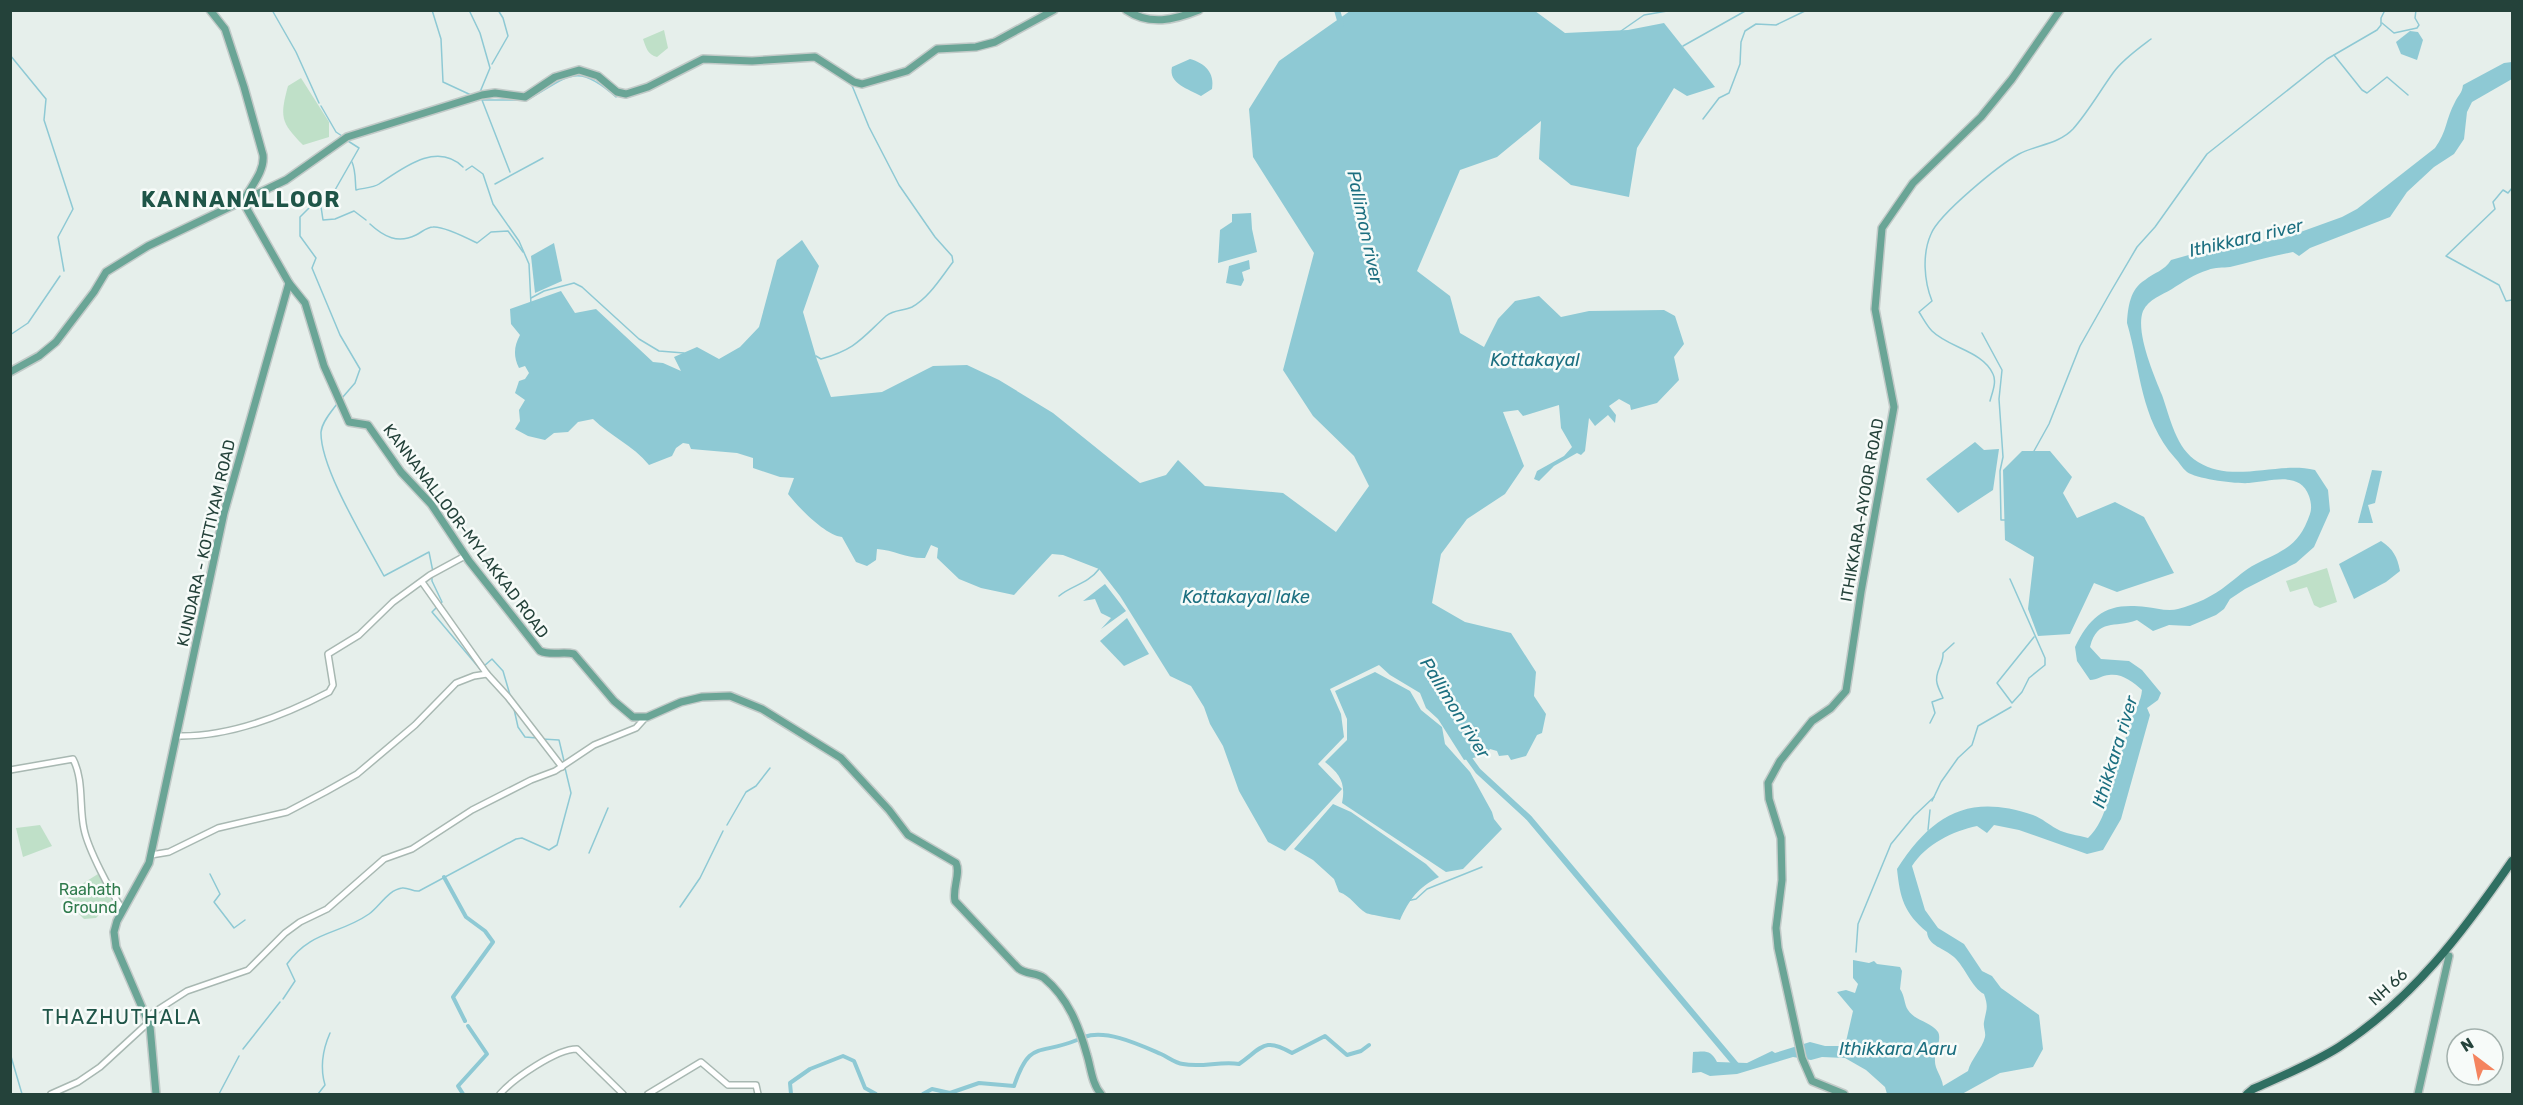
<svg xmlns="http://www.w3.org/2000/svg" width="2523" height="1105" font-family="Rubik,sans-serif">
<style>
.green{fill:#bfe0c8}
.water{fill:#8ec9d4}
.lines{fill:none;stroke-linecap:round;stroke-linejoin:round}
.stream{stroke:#8ec9d4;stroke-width:1.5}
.canal{stroke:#8ec9d4;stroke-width:4}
.river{stroke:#8ec9d4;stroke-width:6}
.minor-casing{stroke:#a8b8b2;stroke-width:8}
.major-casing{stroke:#c2cac8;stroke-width:10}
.highway-casing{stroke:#c2cac8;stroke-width:11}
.minor{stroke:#fff;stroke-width:5}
.major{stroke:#6aa596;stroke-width:7}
.highway{stroke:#2f6f62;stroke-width:8}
.labels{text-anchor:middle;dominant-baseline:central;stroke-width:5;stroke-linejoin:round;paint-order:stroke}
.street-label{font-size:16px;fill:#24423a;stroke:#f7fbf9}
.park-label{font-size:16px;fill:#2d7a4b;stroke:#f7fbf9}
.water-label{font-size:18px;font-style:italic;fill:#1c6f80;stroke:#f7fbf9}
.quarter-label{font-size:20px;letter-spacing:1.5px;fill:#1f5548;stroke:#f7fbf9}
.district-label{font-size:22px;font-weight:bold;letter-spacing:1.5px;fill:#1f5548;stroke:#f7fbf9}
</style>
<rect width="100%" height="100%" fill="#e6efeb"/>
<!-- green -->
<g class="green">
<path d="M664,30l4,18 -11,9c-9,-2 -11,-9 -14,-18z"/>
<path d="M301,78l28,44v15l-26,8c-23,-23 -23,-29 -15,-59z"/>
<polygon points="2327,568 2337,602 2320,608 2314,605 2307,587 2290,592 2286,581"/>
<polygon points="40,825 52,846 23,857 16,828"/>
<polygon points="98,874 112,901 96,918 84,919 71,906 66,894"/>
</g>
<!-- water -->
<g class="water">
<path d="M1350,11h185l30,22 63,-3 36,-7 51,64 -28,9 -13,-8 -37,60 -8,49 -58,-12 -32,-26 2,-38 -44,36 -37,13 -43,101 33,25 10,37 24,14 14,-28 17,-18 24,-5 22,21 28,-6 75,-1 11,6 9,28 -10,13 5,23 -22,23 -26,7 -1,-5 -11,-6 -10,7 7,9 -1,8 -7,-8 -13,11 -6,-8 -4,33 -4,4 -4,-2 -23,13 -15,15 -5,-2 3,-8 27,-15 8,-9 -11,-19 -2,-23 -36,11 -5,-6 -15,2 21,54 -19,28 -38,25 -26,35 -9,49 33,19 46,11 25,39 -2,24 12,18 -4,19 -5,2 -11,21 -15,4 -3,-5 -9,1 -2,-5 -7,-2 -4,6 -22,5 -26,-41 -12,-11 -6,-15 -30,-18 -11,-10 -49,24 11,25 3,23 -26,27 24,25 -57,62 -17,-9 -29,-51 -16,-45 -13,-22 -6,-17 -13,-21 -21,-10 -50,-80 -21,-27 -36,-14 -11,-1 -38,41 -33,-7 -22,-9 -22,-21 1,-10 -7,-3 -6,13c-17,1 -31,-8 -48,-9l-1,11 -9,6 -11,-4 -14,-25c-17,-2 -43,-29 -54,-43l6,-16 -14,-1 -27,-9v-10l-16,-5 -46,-4 -2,-5 -6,-1 -7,5 -4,8 -23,9c-16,-20 -39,-29 -56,-46l-15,3 -10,10 -14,1 -9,7 -17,-4 -13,-7 5,-8 -1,-11 6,-10 -10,-7 4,-12 6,-2 4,-6 -4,-7 -6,2c-6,-12 -5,-22 1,-33l-9,-11 -1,-15 51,-18 14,22 21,-4 57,53 10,1 18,8 -7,-14 23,-10 22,12 21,-12 19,-20 18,-67 25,-20 17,26 -16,46 14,48 14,37 51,-5 51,-26 34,-1 32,15 54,33 87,70 26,-8 12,-15 27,26 78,7 53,39 33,-46 -15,-30 -41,-40 -30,-46 31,-117 -61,-96 -4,-48 30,-48z"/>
<polygon points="2410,31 2418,32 2423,40 2417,60 2401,54 2396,42"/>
<path d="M1190,59c15,4 25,14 22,30l-11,7c-12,-7 -33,-12 -29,-29z"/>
<path d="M2512,62v17l-40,23 -5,10 -3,27 -10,15 -20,13 -27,25 -17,25 -80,31 -11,8 -6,-4c-21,4 -42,10 -63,15 -7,1 -15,0 -22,3 -14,4 -25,12 -36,19 -10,6 -23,10 -29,22 -8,21 11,64 19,84 8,22 14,54 36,67 35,22 79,-1 117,8l13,20 2,21 -16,36 -18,16 -51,26 -15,10 -6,10 -8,6 -26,11 -21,-1 -16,6 -16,-11c-23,9 -39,-3 -47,27l11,12 28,2 13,9 19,23 -3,7 -11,8 3,7 -29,104 -18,31 -16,4 -68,-24 -25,-5 -7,8 -10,-7c-24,5 -51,18 -65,40l13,44 13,18 26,16 18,27 10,5 9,12 38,27 4,34 -10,18 -33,6 -38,21h-75l-2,-7 -19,-17 -21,-12 -23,-1 -11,3 -18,-3 -56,17 -27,2 -9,-4 -9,1 1,-21c13,-1 18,-2 24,10l30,1 25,-12 3,2 35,-11 15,4h20l8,-35 -16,-19 9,-2 9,3 3,-9 -5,-6v-18l16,3 5,-2 3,3 23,3 2,4 -2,18c5,7 4,15 8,21 7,11 22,11 30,22 4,7 -3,20 -3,27 -1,10 7,17 8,27l25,-15c3,-12 14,-22 17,-34 1,-5 -2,-10 -1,-15 2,-12 5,-14 0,-28 -12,-6 -19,-27 -30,-37 -10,-9 -26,-11 -27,-25 -23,-19 -27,-34 -30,-63 35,-54 71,-76 136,-54 10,4 15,9 24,14 8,5 21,6 31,9 22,-21 21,-55 32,-82 4,-12 7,-23 11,-36 4,-11 10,-18 11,-30 -9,-8 -20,-17 -33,-15 -6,0 -12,5 -19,5l-13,-19 -2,-14c16,-33 33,-45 71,-40 10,1 22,5 32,2 16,-4 36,-13 49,-24 11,-8 17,-15 29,-21 28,-14 43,-18 54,-50 2,-6 1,-12 -1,-18 -9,-26 -40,-14 -60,-13 -13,1 -52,-4 -62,-11 -5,-4 -8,-10 -12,-14 -35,-40 -34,-87 -48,-135 1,-16 3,-34 18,-43 10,-8 19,-9 26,-20l39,-11 71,-10 61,-22 15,-8 78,-61c12,-16 11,-30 20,-46 3,-7 7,-8 8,-17l41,-22z"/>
<polygon points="1251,213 1252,229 1257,252 1218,263 1220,230 1232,222 1232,214"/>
<polygon points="554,243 562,281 535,293 531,256"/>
<polygon points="1249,260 1250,269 1242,272 1244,280 1241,286 1226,283 1229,266"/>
<polygon points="1975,442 1984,450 1999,449 1993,490 1958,513 1926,479"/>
<polygon points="2022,451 2050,451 2072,477 2063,493 2077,518 2115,502 2144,517 2174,573 2117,592 2094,583 2070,634 2038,636 2028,609 2034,557 2005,540 2003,470"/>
<polygon points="2372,470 2382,471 2375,503 2368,505 2373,523 2358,523"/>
<path d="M2381,541c12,8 16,15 19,30l-14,11 -32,17 -15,-35z"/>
<polygon points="1105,584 1126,611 1101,629 1111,618 1101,613 1095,599 1083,601"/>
<polygon points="1127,618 1149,654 1124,666 1100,641"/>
<path d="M1375,672l35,19 11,19 21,17 3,17 25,28 22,40 2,7 8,10 -39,40 -17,3 -104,-69c4,-20 -2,-29 -17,-41l22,-22v-21l-12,-28z"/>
<path d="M1333,804l18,8 75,52 13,13c-21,10 -30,23 -39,43 -9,-2 -29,-5 -34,-7 -10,-6 -15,-17 -27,-21l-5,-13 -21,-19 -19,-11z"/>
</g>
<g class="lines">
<!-- stream -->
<g class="stream">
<polyline points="272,10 296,52 319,103"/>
<polyline points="432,10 441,39 443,82 471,95 480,92 490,68 480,33 469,10"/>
<polyline points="2382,23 2394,33 2417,28 2419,25 2415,18 2416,10"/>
<polyline points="1621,31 1644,15 1673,10"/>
<polyline points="1683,46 1747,10"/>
<polyline points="10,55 46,99 44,120 73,209 58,237 64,271"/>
<polyline points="2334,55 2362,90 2367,93 2387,77 2408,95"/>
<polyline points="777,63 802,61"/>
<polyline points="492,64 508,36 503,18 498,10"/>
<polyline points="629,97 639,93"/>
<path d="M529,99c39,-22 47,-38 87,-2"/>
<polyline points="321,106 336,132 342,136"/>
<polyline points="1703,119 1719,98 1729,93 1740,64 1741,42 1745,31 1756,24 1776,25 1807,10"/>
<path d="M352,162c4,9 3,20 4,28 7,-2 17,-2 23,-6 24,-16 58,-43 84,-17"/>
<polyline points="466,170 472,166 483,174 493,204 519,241 529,264 531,305"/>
<polyline points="510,172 482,100 524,100"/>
<polyline points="495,184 543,158"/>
<polyline points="2512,188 2508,193 2503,190 2493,202 2495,209 2446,256 2499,285 2506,301 2512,300"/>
<polyline points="320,200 323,220 335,219 354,211 366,220"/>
<path d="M370,224c14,13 28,20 46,11 6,-3 11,-8 17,-8 11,-1 34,11 44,16l14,-11 17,-1 15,21"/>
<polyline points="531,298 544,291 574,283 582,287 639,339 659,351 684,353"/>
<polyline points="1982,333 2002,370 1999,399 2003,457 2000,471 2001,520 2005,520"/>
<polyline points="10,335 28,323 60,276"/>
<path d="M816,356l5,3c35,-10 40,-20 65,-43 8,-7 18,-5 26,-9 17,-9 30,-31 41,-45l-1,-6 -17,-19 -36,-52 -30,-58 -18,-44"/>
<polyline points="342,398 355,383 360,369 340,335 312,268 316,258 300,236 300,217 309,208 335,190 359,148 348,141"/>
<path d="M1990,401c2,-8 7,-19 3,-27 -10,-23 -44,-26 -61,-43 -5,-5 -9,-13 -13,-19l13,-11c-8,-20 -10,-47 -1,-67 8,-20 68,-69 88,-80 17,-9 40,-10 54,-25 15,-17 27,-38 40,-56 9,-13 26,-25 38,-34"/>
<path d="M337,404c-6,8 -15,18 -16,28 -1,36 45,110 63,144l45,-24 4,20"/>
<polyline points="2034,451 2049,424 2080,346 2110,293 2137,247 2155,227 2207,154 2327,59 2377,30 2381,25 2381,18 2385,10"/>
<polyline points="432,576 432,581 442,602 440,604"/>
<polyline points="2010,579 2045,658 2045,665 2029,678 2022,692 2012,703 1997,683 2034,637"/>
<path d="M1059,596c13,-11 29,-12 40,-27"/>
<polyline points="436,608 432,612 480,669"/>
<polyline points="484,666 492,659 503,671 510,695"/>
<polyline points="514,709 518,727 525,737 537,738"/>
<path d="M1930,723l5,-10 -3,-11 11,-4c-2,-5 -5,-10 -6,-15 -3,-11 7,-19 6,-30l11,-10"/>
<polyline points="542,739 559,740 564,761"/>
<polyline points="1932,801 1941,782 1958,758 1972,745 1978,726 2011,707"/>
<polyline points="727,825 746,792 756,786 770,768"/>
<polyline points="1928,830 1930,810"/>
<polyline points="589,853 608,808"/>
<polyline points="210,874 220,894 214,902 234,928 245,920"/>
<polyline points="1407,901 1416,899 1427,889 1482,867"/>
<polyline points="680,907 700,878 723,831"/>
<polyline points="1856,952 1858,924 1891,844 1914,816 1934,797"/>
<path d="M283,999l12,-18 -8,-17c24,-34 52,-29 82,-50 11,-8 19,-24 33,-26 6,-1 11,4 17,3l97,-52 6,-1 27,12 8,-5 14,-52 -6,-25"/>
<polyline points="243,1049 280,1002"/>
<polyline points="10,1053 22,1094"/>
<polyline points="219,1094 239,1056"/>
<path d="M318,1094l7,-9c-5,-17 -2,-36 5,-52"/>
</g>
<!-- canal -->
<g class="canal">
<polyline points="444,877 466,917 485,931 493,942 453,997 465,1021"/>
<path d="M1084,1037c23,-8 56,8 77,17 7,3 14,9 22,10 18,4 37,-3 56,0 24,-17 25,-27 53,-11l33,-17 22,19 14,-4 8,-6"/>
<polyline points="463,1094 458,1086 487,1054 468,1026"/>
<polyline points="791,1094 790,1083 810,1069 843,1056 854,1061 865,1088 876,1094"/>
<path d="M923,1094l9,-5 18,4 29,-10 35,3c16,-47 24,-30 63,-46"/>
</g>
<!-- river -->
<g class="river">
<polyline points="1337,10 1341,24"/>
<polyline points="1465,753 1478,771 1529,818 1737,1066"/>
</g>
<!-- minor casing -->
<g class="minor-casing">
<g id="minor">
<polyline points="422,582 487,674 508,697 562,767"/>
<path d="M178,736c52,1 105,-20 151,-44l4,-7 -5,-31 31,-19 34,-33 37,-27 35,-19"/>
<path d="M10,770l63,-11c11,21 6,48 11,70 4,20 27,64 39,81"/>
<polyline points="151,855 169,852 218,828 287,812 325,792 357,774 415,725 456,683 474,676 487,674"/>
<polyline points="148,1016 187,991 248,970 285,933 300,922 327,909 384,859 412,849 472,810 531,780 555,771 594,745 636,728 645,718"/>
<polyline points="51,1094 78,1082 100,1067 149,1022"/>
<path d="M500,1094c13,-15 56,-45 77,-45l46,45"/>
<polyline points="648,1094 701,1062 728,1085 756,1085 758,1094"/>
</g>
</g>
<!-- major casing -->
<g class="major-casing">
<g id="major">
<path d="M1126,10c24,16 48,10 73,0"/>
<path d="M289,283l16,20 19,63 25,56 19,3 33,47 30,32 38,57 71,90c11,5 23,0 34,3l40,47 19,16h14l34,-15 21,-5 28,-1 32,13 79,49 48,52 19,25 48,28c5,11 -4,25 -1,38l63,67c8,7 18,4 26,10 24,20 35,48 43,77 4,13 5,29 14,39"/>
<polyline points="10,372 39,356 56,342 94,292 106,272 148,246 286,180 347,137 482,95 495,93 525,97 555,77 579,70 598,76 617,92 626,94 648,87 703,59 752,61 815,57 854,82 862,84 907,71 937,49 976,47 995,42 1054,10"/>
<path d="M156,1094l-6,-68 -34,-79 -2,-15 3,-11 32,-58 75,-350 65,-230 -46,-81c7,-15 22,-30 20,-47l-19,-68 -19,-58 -15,-19"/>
<polyline points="1844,1094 1812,1081 1802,1058 1778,948 1776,928 1782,880 1781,838 1769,799 1768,783 1780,761 1812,721 1831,708 1846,691 1861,592 1894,407 1875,309 1882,228 1913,183 1981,117 2012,79 2060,10"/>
<polyline points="2418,1094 2449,956"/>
</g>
</g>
<!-- highway casing -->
<g class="highway-casing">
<path id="highway" d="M2247,1094l6,-5c29,-13 59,-25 86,-42 74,-48 124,-115 173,-186"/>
</g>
<!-- minor -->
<use href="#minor" class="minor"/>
<!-- major -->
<use href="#major" class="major"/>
<!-- highway -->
<use href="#highway" class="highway"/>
</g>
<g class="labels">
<!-- street labels -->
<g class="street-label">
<text transform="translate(1862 510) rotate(-80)">ITHIKKARA-AYOOR ROAD</text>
<text transform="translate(466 531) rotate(53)">KANNANALLOOR-MYLAKKAD ROAD</text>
<text transform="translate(206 543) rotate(-77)">KUNDARA - KOTTIYAM ROAD</text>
<text transform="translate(2388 987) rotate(-42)">NH 66</text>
</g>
<!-- park labels -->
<g class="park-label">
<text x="90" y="889">Raahath<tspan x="90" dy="18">Ground</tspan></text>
</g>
<!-- water labels -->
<g class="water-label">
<text transform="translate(1365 227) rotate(78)">Pallimon river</text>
<text transform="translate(2246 238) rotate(-13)">Ithikkara river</text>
<text x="1535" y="360">Kottakayal</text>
<text x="1246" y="597">Kottakayal lake</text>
<text transform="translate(1455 708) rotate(58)">Pallimon river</text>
<text transform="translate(2115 752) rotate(-73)">Ithikkara river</text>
<text x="1898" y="1049">Ithikkara Aaru</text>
</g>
<!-- quarter labels -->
<g class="quarter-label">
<text x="122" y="1017">THAZHUTHALA</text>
</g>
<!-- district labels -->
<g class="district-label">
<text x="241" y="199">KANNANALLOOR</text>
</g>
</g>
<!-- border -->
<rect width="2523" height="1105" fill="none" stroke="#24423a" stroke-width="24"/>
<!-- north arrow -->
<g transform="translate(2475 1057) rotate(328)"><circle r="28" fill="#f7fbf9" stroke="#a3b1ad" stroke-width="1.5"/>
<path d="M0-4.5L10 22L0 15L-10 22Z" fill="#f4845f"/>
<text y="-9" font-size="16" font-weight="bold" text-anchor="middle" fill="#24423a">N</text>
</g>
</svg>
